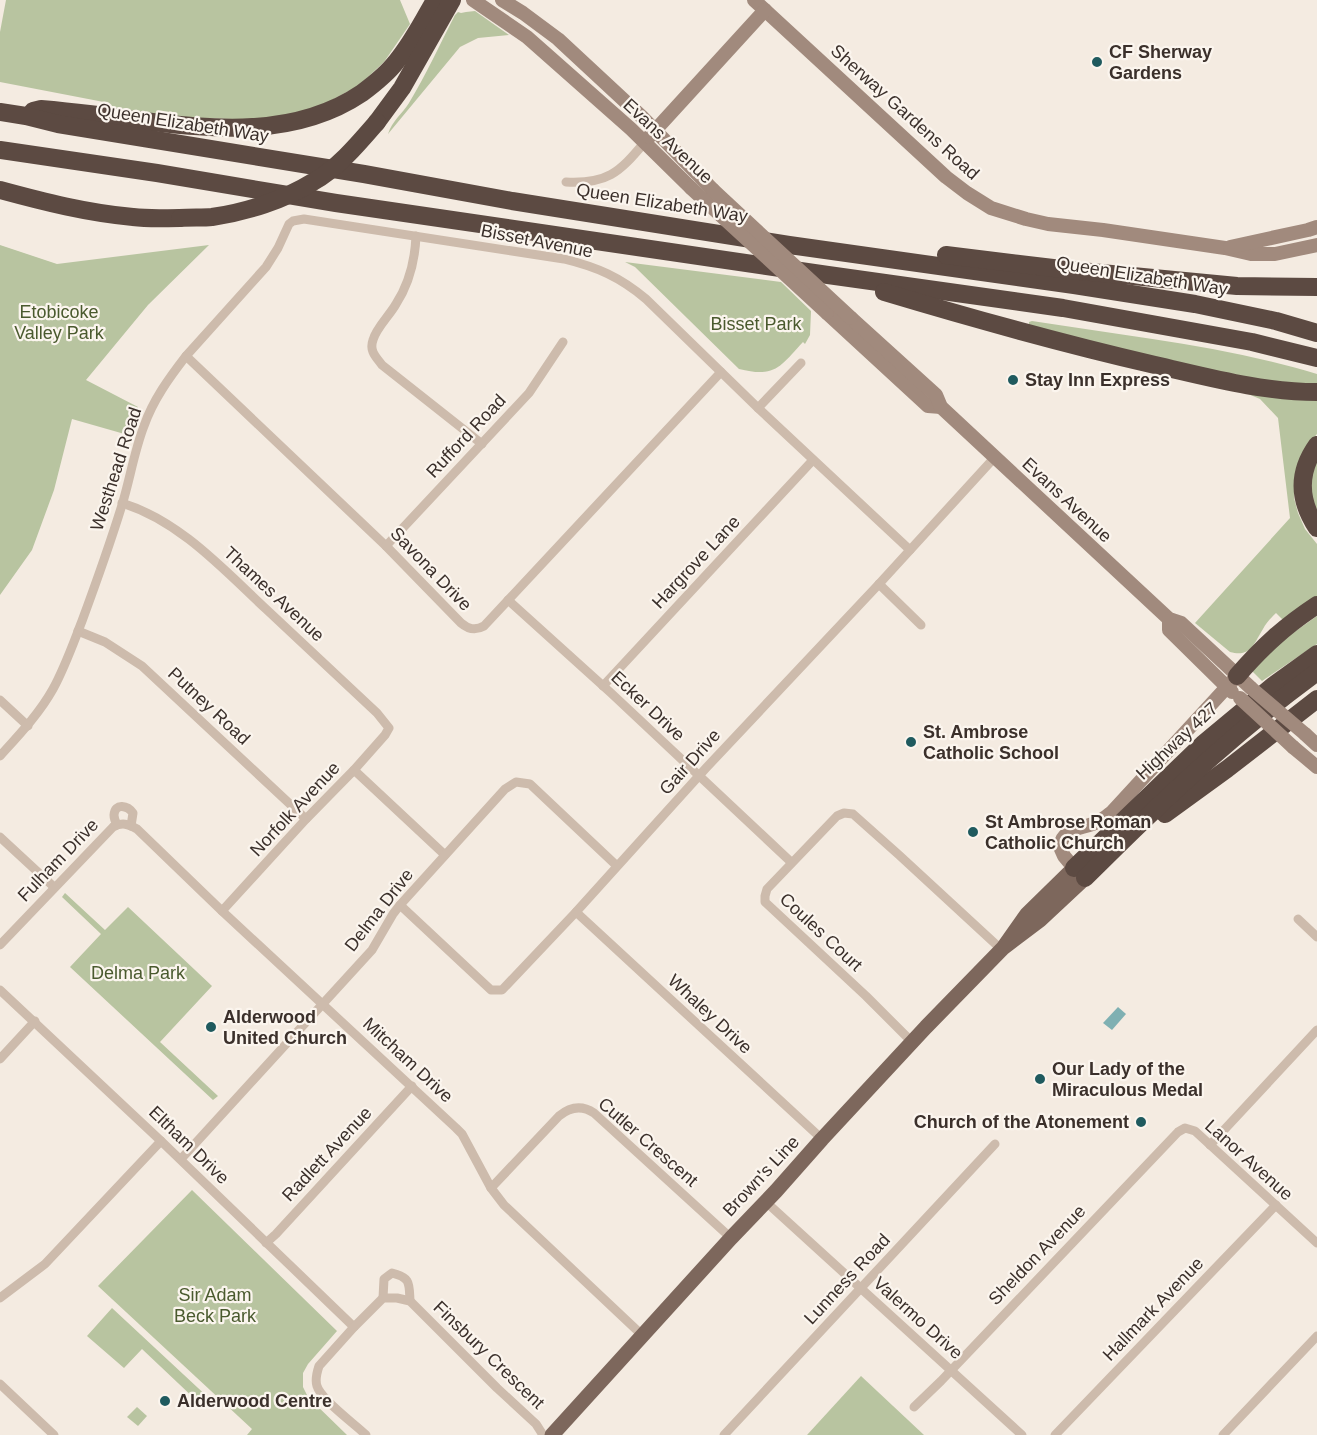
<svg xmlns="http://www.w3.org/2000/svg" width="1317" height="1435" font-family="Arial,sans-serif">
<style>
.green{fill:#b8c4a0}
.water{fill:#7fb0b2}
.lines{fill:none;stroke-linecap:round;stroke-linejoin:round}
.street{stroke:#cdbbac;stroke-width:9}
.secondary{stroke:#a18a7d;stroke-width:14}
.primary{stroke:#7d675c;stroke-width:15}
.highway{stroke:#5c4a42;stroke-width:18}
.secondary-bridge{stroke:#a18a7d;stroke-width:14}
.highway-bridge{stroke:#5c4a42;stroke-width:18}
.poi-dot{fill:#1f5a5e;stroke:#fbf5ee;stroke-width:2}
.labels{text-anchor:middle;dominant-baseline:central;stroke-width:4.5;stroke-linejoin:round;paint-order:stroke}
.poi-label{font-size:18px;font-weight:bold;fill:#3b302b;stroke:#fbf5ee;text-anchor:start}
.street-label{font-size:18px;fill:#3b302b;stroke:#fbf5ee}
.park-label{font-size:18px;fill:#4a5a2e;stroke:#fbf5ee}
</style>
<rect width="100%" height="100%" fill="#f4ebe1"/>
<!-- green -->
<g class="green">
<polygon points="6,0 400,0 410,24 384,62 370,75 358,86 309,112 263,120 108,115 109,103 0,82 0,32"/>
<path d="M475,11l34,24 -31,3 -18,9 -72,87c4,-13 14,-20 21,-31 17,-28 31,-59 46,-88l3,-3 3,1 5,-1z"/>
<polygon points="0,245 57,264 209,245 148,305 86,380 138,407 128,435 72,419 54,490 32,550 0,595"/>
<path d="M625,262l156,20 30,29 -1,24 -5,9 -2,-2c-23,25 -28,36 -64,27l-104,-102z"/>
<path d="M1032,321c95,15 193,25 285,53v60l-9,10 -13,35 -1,19 4,15 7,16 12,15v54l-33,23 -8,-8c-5,5 -10,10 -13,16 -9,14 -12,29 -33,23l-35,-29 95,-105 -12,-100 -18,-19 -76,-32 -155,-42v-3z"/>
<polygon points="1317,454 1317,519 1310,502 1312,466"/>
<polygon points="1317,616 1317,644 1262,681 1250,669 1283,640"/>
<polygon points="65,893 105,930 128,907 212,986 160,1042 218,1096 213,1100 70,967 101,934 62,897"/>
<polygon points="192,1190 337,1331 308,1364 303,1373 303,1387 308,1397 347,1435 247,1435 252,1429 98,1286"/>
<polygon points="112,1308 212,1401 207,1408 198,1400 197,1401 142,1349 124,1368 87,1336"/>
<polygon points="861,1376 924,1435 807,1435"/>
<polygon points="137,1407 147,1416 138,1426 127,1417"/>
</g>
<!-- water -->
<polygon class="water" points="1118,1007 1126,1014 1112,1030 1103,1023"/>
<g class="lines">
<!-- street -->
<g class="street">
<path d="M566,182c41,2 53,-9 78,-39"/>
<path d="M416,236c-1,24 -7,48 -20,68 -6,11 -20,24 -23,36 -4,11 3,17 9,25l100,79"/>
<path d="M186,356l200,190 75,77c7,6 14,8 23,3l237,-254"/>
<polyline points="758,408 801,363"/>
<path d="M122,503c58,18 101,66 144,106 37,35 74,69 111,104l12,15 -4,7 -31,35 -48,49 -84,92"/>
<polyline points="386,546 529,393 563,342"/>
<polyline points="879,584 921,625"/>
<polyline points="508,600 611,693 791,862"/>
<polyline points="78,631 105,642 142,666 306,819"/>
<polyline points="603,686 813,460"/>
<polyline points="0,700 28,726"/>
<path d="M0,756c19,-21 39,-42 53,-67 12,-22 20,-45 29,-68 14,-38 28,-77 40,-116 8,-26 12,-53 22,-79 9,-26 25,-48 42,-70l80,-89 12,-19 11,-24 4,-3 11,-2 260,40c33,8 56,18 82,40l112,109 152,142"/>
<polyline points="354,770 445,855"/>
<path d="M117,825c-1,-2 -3,-8 -3,-10 1,-13 14,-9 19,-2l-2,13"/>
<polyline points="0,837 54,887"/>
<polyline points="400,905 491,990 502,990 576,912 706,768 879,584 995,457"/>
<polyline points="576,912 822,1139"/>
<polyline points="1298,919 1317,937"/>
<path d="M0,945l113,-118c9,-5 15,-3 24,2l85,82 234,217 6,6 29,54 13,17 138,130"/>
<polyline points="0,990 161,1141 354,1327"/>
<polyline points="912,1042 866,996 765,902 765,896 767,889 837,816 844,813 853,814 899,855 1002,950"/>
<polyline points="0,1059 35,1021"/>
<polyline points="1210,1145 1317,1030"/>
<polyline points="181,1159 372,950 393,914 400,905 505,789 516,782 530,784 617,866"/>
<path d="M491,1188l68,-72c11,-9 23,-11 35,-3l137,125"/>
<polyline points="766,1202 1022,1435"/>
<polyline points="266,1243 276,1234 412,1086"/>
<polyline points="0,1298 45,1264 161,1141"/>
<path d="M383,1298l1,-19 8,-6c19,5 17,10 18,28"/>
<polyline points="0,1384 54,1435"/>
<polyline points="914,1407 941,1381 1178,1132 1185,1128 1195,1131 1317,1243"/>
<path d="M366,1435c-11,-11 -45,-35 -49,-49 -2,-6 0,-14 2,-20l35,-39 29,-29h14l13,3 87,87 39,36 7,11"/>
<polyline points="724,1435 995,1144"/>
<polyline points="1055,1435 1276,1205"/>
<polyline points="1223,1435 1317,1336"/>
</g>
<!-- secondary -->
<g class="secondary">
<polyline points="473,0 527,37 631,129 691,188"/>
<polyline points="502,0 523,13 558,39 642,117 713,190"/>
<polyline points="754,0 946,177 967,193 991,208 1026,219 1048,224 1103,230 1225,248 1251,254 1275,254 1317,245"/>
<polyline points="649,137 765,10"/>
<polyline points="1230,247 1308,230 1317,227"/>
<polyline points="827,313 928,406 941,407"/>
<polyline points="851,318 936,395 941,407 1169,619 1181,623 1251,688"/>
<polyline points="1169,619 1169,630 1232,692"/>
<polyline points="1305,734 1317,745"/>
<polyline points="1293,747 1317,767"/>
<path d="M1074,868l-10,-12 -4,-9c3,-22 24,-17 39,-26 5,-2 9,-6 13,-9l125,-136"/>
</g>
<!-- primary -->
<polyline class="primary" points="552,1435 731,1238 776,1191 822,1139 926,1027 1003,948 1040,920 1085,878 1074,868 1027,914 1003,948"/>
<!-- highway -->
<g class="highway">
<path d="M33,111l8,-2 12,1c28,3 55,6 82,10 77,9 159,19 227,-27 12,-9 25,-19 34,-31 16,-19 27,-41 39,-62"/>
<polyline points="0,112 26,116 58,124 364,174 512,201 789,245 1074,285 1195,304 1276,321 1317,333"/>
<polyline points="377,122 402,88 452,0"/>
<polyline points="0,150 157,173 336,203 828,275 1063,308 1252,342 1317,358"/>
<path d="M0,190c44,12 88,23 133,27 16,2 31,1 47,1"/>
<polyline points="946,255 1070,270 1237,286 1317,287"/>
<path d="M884,292c90,27 180,52 271,73 53,12 107,27 162,27"/>
<path d="M1317,445c-20,28 -18,56 0,83"/>
<path d="M1237,676c25,-29 48,-50 80,-71"/>
<polyline points="1165,814 1227,769 1317,699"/>
<polyline points="1074,868 1203,744 1274,685 1317,654"/>
<path d="M1085,878c73,-73 148,-145 232,-206"/>
</g>
<!-- secondary-bridge -->
<g class="secondary-bridge">
<polyline points="691,188 827,313"/>
<polyline points="713,190 851,318"/>
<polyline points="1251,688 1305,734"/>
<polyline points="1240,698 1293,747"/>
</g>
<!-- highway-bridge -->
<path class="highway-bridge" d="M180,218c11,-1 22,0 32,-1 34,-5 72,-17 101,-35 25,-14 45,-38 64,-60"/>
</g>
<!-- markers -->
<g class="poi-dot">
<circle cx="1097" cy="62" r="6"/>
<circle cx="1013" cy="380" r="6"/>
<circle cx="911" cy="742" r="6"/>
<circle cx="973" cy="832" r="6"/>
<circle cx="211" cy="1027" r="6"/>
<circle cx="1040" cy="1079" r="6"/>
<circle cx="1141" cy="1122" r="6"/>
<circle cx="165" cy="1401" r="6"/>
</g>
<g class="labels">
<!-- poi labels -->
<g class="poi-label">
<text x="1109" y="52">CF Sherway<tspan x="1109" dy="21">Gardens</tspan></text>
<text x="1025" y="380">Stay Inn Express</text>
<text x="923" y="732">St. Ambrose<tspan x="923" dy="21">Catholic School</tspan></text>
<text x="985" y="822">St Ambrose Roman<tspan x="985" dy="21">Catholic Church</tspan></text>
<text x="223" y="1017">Alderwood<tspan x="223" dy="21">United Church</tspan></text>
<text x="1052" y="1069">Our Lady of the<tspan x="1052" dy="21">Miraculous Medal</tspan></text>
<text x="1129" y="1122" text-anchor="end">Church of the Atonement</text>
<text x="177" y="1401">Alderwood Centre</text>
</g>
<!-- street labels -->
<g class="street-label">
<text transform="translate(905 112) rotate(42)">Sherway Gardens Road</text>
<text transform="translate(183 123) rotate(9)">Queen Elizabeth Way</text>
<text transform="translate(668 141) rotate(43)">Evans Avenue</text>
<text transform="translate(662 203) rotate(9)">Queen Elizabeth Way</text>
<text transform="translate(537 241) rotate(11)">Bisset Avenue</text>
<text transform="translate(1142 276) rotate(9)">Queen Elizabeth Way</text>
<text transform="translate(466 436) rotate(-47)">Rufford Road</text>
<text transform="translate(116 469) rotate(-72)">Westhead Road</text>
<text transform="translate(1067 500) rotate(43)">Evans Avenue</text>
<text transform="translate(696 562) rotate(-47)">Hargrove Lane</text>
<text transform="translate(431 569) rotate(46)">Savona Drive</text>
<text transform="translate(274 594) rotate(43)">Thames Avenue</text>
<text transform="translate(209 706) rotate(43)">Putney Road</text>
<text transform="translate(648 706) rotate(43)">Ecker Drive</text>
<text transform="translate(1177 741) rotate(-43)">Highway 427</text>
<text transform="translate(690 762) rotate(-48)">Gair Drive</text>
<text transform="translate(295 809) rotate(-47)">Norfolk Avenue</text>
<text transform="translate(58 860) rotate(-46)">Fulham Drive</text>
<text transform="translate(379 910) rotate(-52)">Delma Drive</text>
<text transform="translate(821 932) rotate(43)">Coules Court</text>
<text transform="translate(710 1014) rotate(43)">Whaley Drive</text>
<text transform="translate(408 1060) rotate(43)">Mitcham Drive</text>
<text transform="translate(648 1142) rotate(41)">Cutler Crescent</text>
<text transform="translate(189 1145) rotate(44)">Eltham Drive</text>
<text transform="translate(327 1154) rotate(-47)">Radlett Avenue</text>
<text transform="translate(1249 1160) rotate(42)">Lanor Avenue</text>
<text transform="translate(761 1176) rotate(-47)">Brown's Line</text>
<text transform="translate(1037 1255) rotate(-46)">Sheldon Avenue</text>
<text transform="translate(847 1279) rotate(-47)">Lunness Road</text>
<text transform="translate(1153 1309) rotate(-46)">Hallmark Avenue</text>
<text transform="translate(918 1318) rotate(42)">Valermo Drive</text>
<text transform="translate(489 1355) rotate(44)">Finsbury Crescent</text>
</g>
<!-- park labels -->
<g class="park-label">
<text x="59" y="312">Etobicoke<tspan x="59" dy="21">Valley Park</tspan></text>
<text x="756" y="324">Bisset Park</text>
<text x="138" y="973">Delma Park</text>
<text x="215" y="1295">Sir Adam<tspan x="215" dy="21">Beck Park</tspan></text>
</g>
</g>
</svg>
